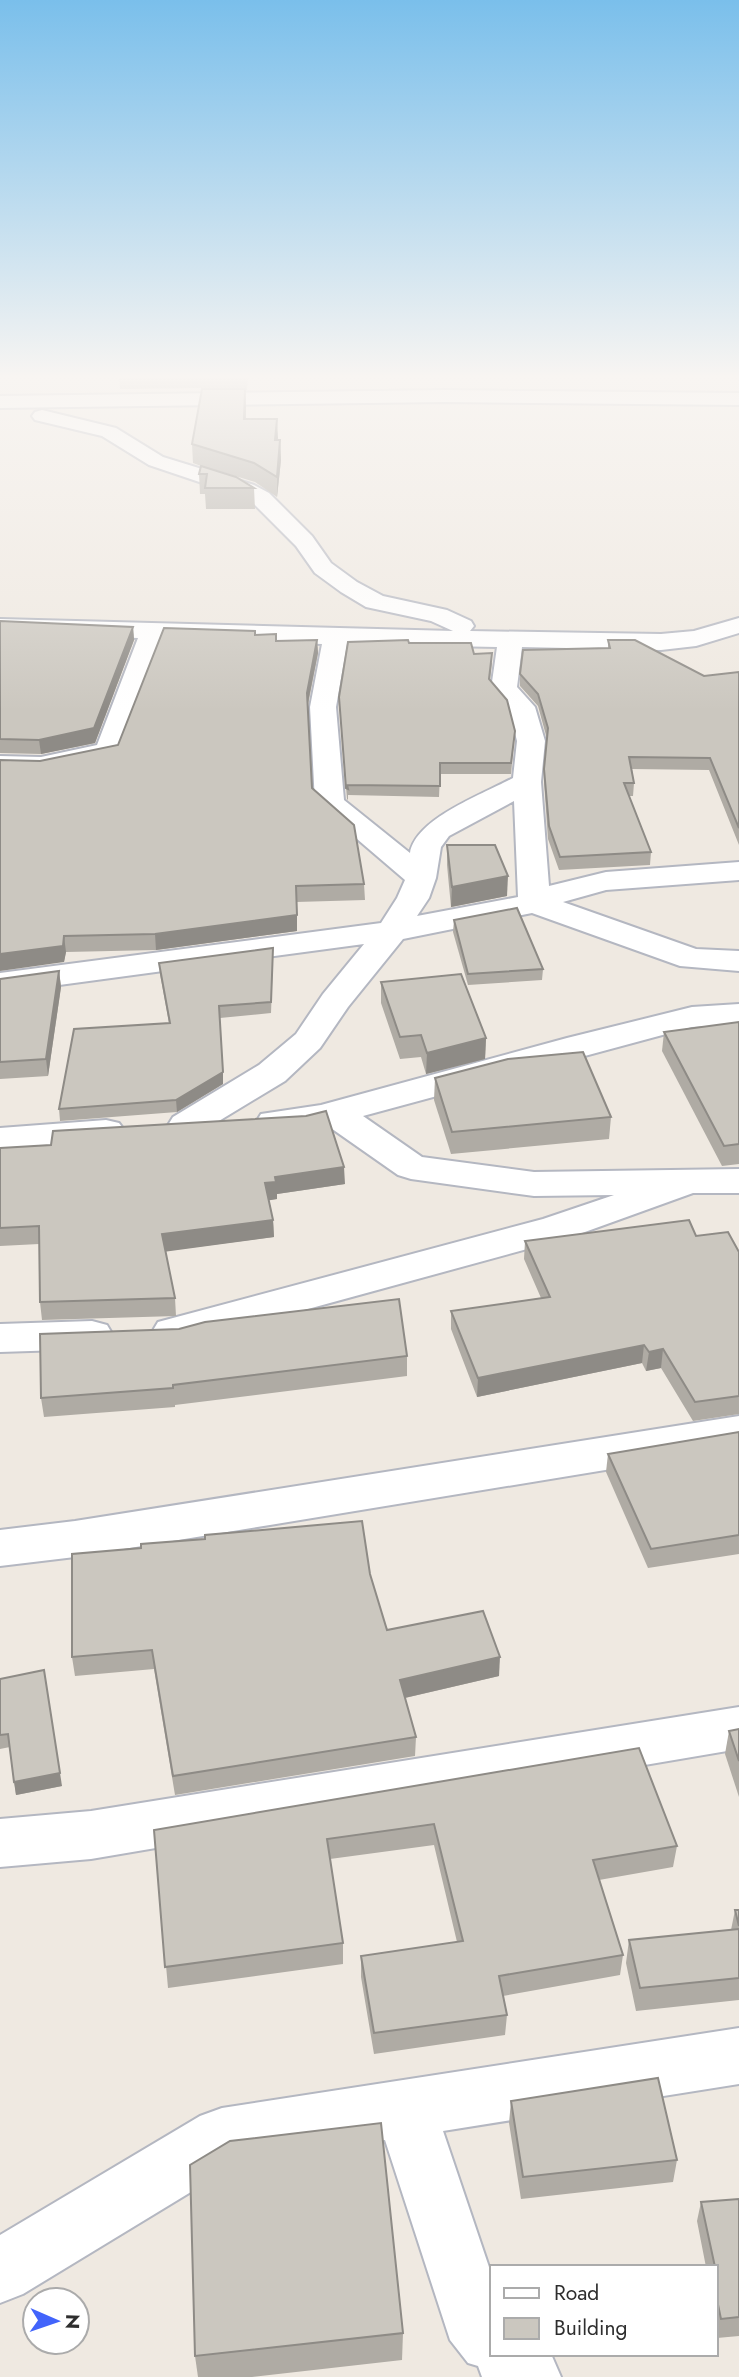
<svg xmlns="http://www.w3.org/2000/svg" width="739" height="2377" font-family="Jost,sans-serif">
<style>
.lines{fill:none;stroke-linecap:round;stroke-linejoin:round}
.minor-casing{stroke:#b4b7c1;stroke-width:4}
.minor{fill:#fff;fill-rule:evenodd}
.wall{fill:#afaba4}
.shaded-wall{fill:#8e8b86}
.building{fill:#cbc7bf;stroke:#8e8b86;stroke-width:2}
</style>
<rect width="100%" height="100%" fill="#efe9e1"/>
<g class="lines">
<!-- minor casing -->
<g class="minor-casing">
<g id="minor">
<polygon points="445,390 739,393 739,405 445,402 0,408 0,396"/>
<path d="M42,410l74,18 47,29 91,28 15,8 43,43 19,27 26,19 26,14 64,14 24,11 3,5 -4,5 191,3 33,-3 45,-13v15l-43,13 -35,4 -139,-3 -5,40 18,20 10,34 -4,41 8,104 57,-14 133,-10v18l-133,10 -43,12 133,47 43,2v20l-59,-5 -148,-53 -129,26 -55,68 -28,41 -35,33 -86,52 -13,3 -13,-3 -5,-8 5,-8 86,-52 37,-31 27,-40 41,-50 -364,49v-20l381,-50 16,-25 8,-18 -90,-77 -5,-96 12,-63 -159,-5 -44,118 -78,16 -41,-1v-16l41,1 56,-12 41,-107 -138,-5v-14l453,12 -22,-10 -65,-14 -25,-15 -26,-19 -19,-27 -43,-43 -15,-8 -89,-30 -47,-29 -67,-16 -3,-4 3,-4zM347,644l150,3 -6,42 18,20 8,32 -4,37c-29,16 -97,40 -103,75l-66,-53 -8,-93zM514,801l4,96 -101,19 12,-18 7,-20 5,-31 8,-11z"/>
<path d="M739,1004v20l-47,3 -329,89 59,41 112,15 205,-3v24h-46l-122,44 -398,109 -15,-4 -6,-10 6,-10 385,-103 71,-24 -80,1 -123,-17 -13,-4 -70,-49c-22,5 -45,9 -67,4l-5,-8 5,-8 60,-9 246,-67 125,-31z"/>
<polygon points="106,1120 119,1123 125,1131 119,1139 0,1150 0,1128"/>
<polygon points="92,1321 107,1325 113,1335 107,1345 92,1349 0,1352 0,1324"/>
<polygon points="739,1416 739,1448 75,1557 0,1566 0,1530 75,1521"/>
<polygon points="739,1707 739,1749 91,1859 0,1867 0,1819 91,1811"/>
<polygon points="739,2028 739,2084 443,2131 492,2276 492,2354 551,2354 561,2377 482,2377 478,2366 468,2363 450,2340 385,2140 232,2167 23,2294 0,2303 0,2235 200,2116 222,2108"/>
</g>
</g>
<!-- minor -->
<use href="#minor" class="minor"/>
</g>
<!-- wall -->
<g class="wall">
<polygon points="119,378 248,378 247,390 245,390 246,419 278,440 280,440 281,460 277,497 255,482 212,469 254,488 255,509 206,509 205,494 200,494 199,474 201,466 193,463 192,444 206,388 120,389"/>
<polygon points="0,621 133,627 134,640 95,743 41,754 0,753"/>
<polygon points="255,635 276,641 317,640 318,653 308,705 312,788 364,884 365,900 296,902 297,931 156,950 66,952 64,962 40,761 118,745"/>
<polygon points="608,640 704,676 739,672 739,845 709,770 632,769 634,783 633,796 629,796 651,852 650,865 559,870 548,839 544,782 547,739 538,706 520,686 520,674 608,648"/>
<polygon points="409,643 474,654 492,663 490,680 515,731 511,774 440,774 439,797 348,795 348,800 347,799 339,697"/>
<polygon points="447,845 507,896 451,907 447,865"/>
<polygon points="454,920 543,969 542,980 468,985 453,932"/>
<polygon points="273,959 271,1013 220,1018 223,1084 177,1112 60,1121 59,1109 169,1023 160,974 159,963"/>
<polygon points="59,971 61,987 48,1076 0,1079 0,979"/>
<polygon points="381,982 486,1038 485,1059 426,1074 421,1057 400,1059 381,1003"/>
<polygon points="739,1022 739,1164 722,1166 662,1051 664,1032"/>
<polygon points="435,1078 611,1117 609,1139 451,1154 434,1100"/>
<polygon points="0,1148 345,1184 277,1194 277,1199 269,1200 273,1220 274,1237 165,1251 175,1298 176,1316 42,1320 40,1302 39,1244 0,1246"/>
<polygon points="696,1236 739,1252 739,1414 693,1421 661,1368 646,1371 642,1363 477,1397 451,1329 451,1311 541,1298 524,1259 525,1241"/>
<polygon points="407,1356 407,1376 175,1405 175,1407 44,1417 41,1398"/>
<polygon points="739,1432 739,1554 648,1568 606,1472 608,1454"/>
<polygon points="141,1548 370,1574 387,1630 499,1676 405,1698 416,1737 415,1756 175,1795 154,1669 75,1676 72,1657"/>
<polygon points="0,1679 62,1786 16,1795 10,1747 0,1749"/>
<polygon points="739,1729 739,1797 725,1754 729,1731"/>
<polygon points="639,1748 677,1846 673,1867 599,1880 623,1955 620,1975 503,1996 507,2015 505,2035 374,2054 361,1977 361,1956 457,1942 434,1845 330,1859 343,1943 343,1964 168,1988 154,1830"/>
<polygon points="735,1910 739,1910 739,2000 636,2011 626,1963 629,1940 731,1930"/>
<polygon points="511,2101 677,2160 673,2182 521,2199 509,2123"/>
<polygon points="739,2199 739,2336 717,2338 716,2267 706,2267 697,2221 701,2202"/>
<polygon points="403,2333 402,2360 252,2377 198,2377 195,2356"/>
</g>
<!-- shaded-wall -->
<g class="shaded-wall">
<polygon points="245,389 246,407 245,438 244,419"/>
<polygon points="277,419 278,438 275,460 275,440"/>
<polygon points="280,440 281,460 277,497 277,477"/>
<polygon points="133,627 134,640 95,743 41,754 39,740"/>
<polygon points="317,640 318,653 307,707 307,693"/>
<polygon points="508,876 507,896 451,907 452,887"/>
<polygon points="297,915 297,931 156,950 155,934"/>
<polygon points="64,936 66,952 64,962 0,971 0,954"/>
<polygon points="59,971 61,987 48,1076 46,1059"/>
<polygon points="486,1038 485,1059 426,1074 427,1053"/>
<polygon points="223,1072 223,1084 177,1112 176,1100"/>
<polygon points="344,1167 345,1184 277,1194 277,1199 265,1201 265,1183 275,1177"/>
<polygon points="273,1220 274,1237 163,1252 162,1234"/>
<polygon points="644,1345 642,1363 477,1397 478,1378"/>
<polygon points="663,1349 661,1368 646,1371 649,1352"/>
<polygon points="500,1657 499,1676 400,1699 400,1680"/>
<polygon points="44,1670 62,1786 16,1795 14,1782"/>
</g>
<!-- building -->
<g class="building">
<polygon points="202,389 245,389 244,419 277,419 275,440 280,440 277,477 254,463 192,444"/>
<polygon points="201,466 236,477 254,488 205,488 207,474 199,474"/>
<polygon points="0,621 133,627 94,728 39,740 0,739"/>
<polygon points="164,628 255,631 255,635 276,634 276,641 317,640 307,693 312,788 354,825 364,884 296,886 297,915 155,934 64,936 63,946 0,954 0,760 40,761 118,745"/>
<polygon points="408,640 409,643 471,643 474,654 492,653 489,679 507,700 515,731 511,763 440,763 440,786 347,785 348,789 346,788 339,697 348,642"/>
<polygon points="608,640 635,640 704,676 739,672 739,828 710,758 629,757 634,783 624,783 651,852 560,857 549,826 544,769 548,728 538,694 520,674 523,650 610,648"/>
<polygon points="447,845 495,845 508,876 452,887"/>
<polygon points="517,908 543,969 468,974 454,920"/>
<polygon points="273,948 271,1002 219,1006 223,1072 176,1100 59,1109 74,1029 170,1023 159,963"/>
<polygon points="59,971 46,1059 0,1062 0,979"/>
<polygon points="461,974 486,1038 427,1053 421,1035 400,1037 381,982"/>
<polygon points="739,1022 739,1144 724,1146 664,1032"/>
<polygon points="583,1052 611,1117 452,1132 435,1078 508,1059"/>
<polygon points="326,1111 344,1167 275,1177 276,1182 265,1183 273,1220 162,1234 175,1298 40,1302 39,1226 0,1228 0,1148 51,1145 53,1131 306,1116"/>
<polygon points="689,1220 696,1236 728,1232 739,1252 739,1396 695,1402 663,1349 649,1352 644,1345 478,1378 451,1311 550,1297 525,1241"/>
<polygon points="399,1299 407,1356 173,1385 173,1388 41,1398 40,1334 179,1329 205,1322"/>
<polygon points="739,1432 739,1535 651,1549 608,1454"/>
<polygon points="362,1521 370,1574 387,1630 483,1611 500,1657 400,1680 416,1737 173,1776 152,1650 72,1657 72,1554 141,1548 141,1544 205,1539 205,1535"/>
<polygon points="44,1670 60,1773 14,1782 8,1734 0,1735 0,1679"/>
<polygon points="739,1729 739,1761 729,1731"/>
<polygon points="639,1748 677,1846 593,1860 623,1955 499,1976 507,2015 374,2033 361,1956 463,1941 434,1824 327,1839 343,1943 165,1967 154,1830"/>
<polygon points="735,1910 739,1910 739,1926"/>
<polygon points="739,1929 739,1978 640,1988 629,1940"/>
<polygon points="658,2078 677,2160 523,2177 511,2101"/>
<polygon points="381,2123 403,2333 195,2356 190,2165 230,2141"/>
<polygon points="739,2199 739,2317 721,2319 716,2295 716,2267 715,2267 701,2202"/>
</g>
<!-- sky -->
<linearGradient id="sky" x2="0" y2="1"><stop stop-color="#7abfeb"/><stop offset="0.53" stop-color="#f8f5f2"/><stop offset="1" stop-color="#f8f5f2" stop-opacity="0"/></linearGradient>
<rect width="739" height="711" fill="url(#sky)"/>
<!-- legend -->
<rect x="490" y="2265" width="228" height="91" fill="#ffffff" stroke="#ababab" stroke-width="2"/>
<rect x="504" y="2288" width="35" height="10" fill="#ffffff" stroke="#ababab" stroke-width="2"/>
<text x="554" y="2300" font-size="21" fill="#2e2e2e">Road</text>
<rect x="504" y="2318" width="35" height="21" fill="#cbc7bf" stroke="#ababab" stroke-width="2"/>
<text x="554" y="2335" font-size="21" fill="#2e2e2e">Building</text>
<!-- north arrow -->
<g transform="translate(56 2321) rotate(92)"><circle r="33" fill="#ffffff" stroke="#ababab" stroke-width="2"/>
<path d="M0-5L12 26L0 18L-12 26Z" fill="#4264fb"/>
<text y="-10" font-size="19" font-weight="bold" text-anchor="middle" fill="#2e2e2e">N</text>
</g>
</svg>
